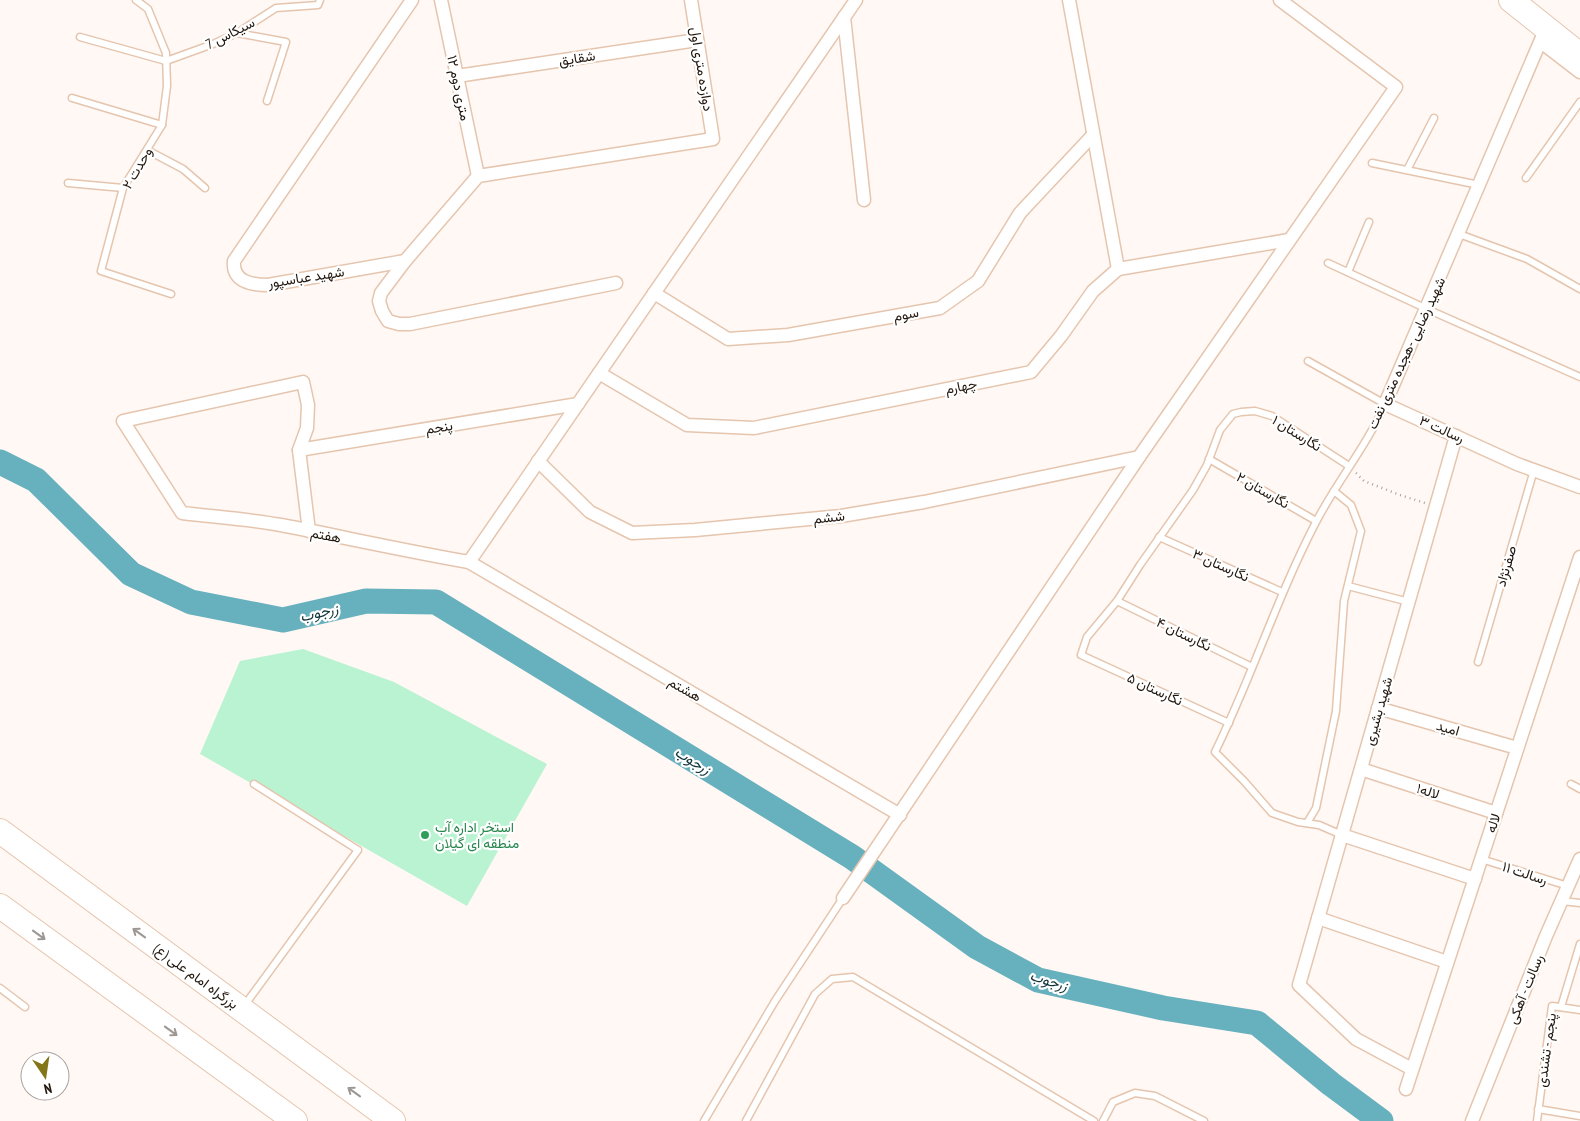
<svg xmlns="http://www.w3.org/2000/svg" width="1580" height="1121" font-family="'PT Sans Narrow',Vazirmatn,sans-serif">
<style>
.green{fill:#baf3d2}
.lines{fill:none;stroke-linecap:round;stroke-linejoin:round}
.river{stroke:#67b0bd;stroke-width:25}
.lane-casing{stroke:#e5c5ae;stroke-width:9}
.street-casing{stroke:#e5c5ae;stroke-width:15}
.highway-casing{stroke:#e5c5ae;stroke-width:26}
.path{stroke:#aba39d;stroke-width:2.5;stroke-dasharray:1 4;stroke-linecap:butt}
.lane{stroke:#fff;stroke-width:6}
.street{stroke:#fff;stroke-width:12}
.highway{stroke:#fff;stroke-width:24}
.oneway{stroke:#9c9793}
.leisure-dot{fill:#2e9e5b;stroke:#fff;stroke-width:2}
.labels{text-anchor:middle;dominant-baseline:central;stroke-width:4.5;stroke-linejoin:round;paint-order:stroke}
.street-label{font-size:14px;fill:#22170e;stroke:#fff}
.leisure-label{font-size:14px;fill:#27864d;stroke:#fff;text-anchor:start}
.water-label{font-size:15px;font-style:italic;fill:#11353b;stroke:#fff}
</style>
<rect width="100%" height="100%" fill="#fff8f4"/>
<!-- green -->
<polygon class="green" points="303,649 394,682 547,764 467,906 200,754 240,661"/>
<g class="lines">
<!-- river -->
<polyline class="river" points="0,462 36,480 131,574 191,602 283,620 366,601 436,602 852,857 977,947 1038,980 1163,1008 1257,1023 1331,1084 1381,1121"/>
<!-- lane casing -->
<g class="lane-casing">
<g id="lane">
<polyline points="136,0 148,9 166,53 167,86 162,125 123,188 101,271 171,294"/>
<polyline points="237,33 286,42 267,101"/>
<polyline points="80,37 166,61 213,44 237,33 276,8 318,5 320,0"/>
<polyline points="72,98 162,125"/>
<polyline points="147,150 183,169 205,188"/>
<polyline points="1372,163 1479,185"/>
<polyline points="1407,170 1434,118"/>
<polyline points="1526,178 1580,102"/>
<polyline points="68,183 123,188"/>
<polyline points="1459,234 1527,259 1580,289"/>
<polyline points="1328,263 1427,309 1580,377"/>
<polyline points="1348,272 1369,222"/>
<path d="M1308,361l77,43c-17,40 -49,79 -69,118 -39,75 -64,155 -101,230l29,29 28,32 26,9 21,3 23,10"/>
<polyline points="1209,459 1316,521"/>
<polyline points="1159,537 1282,592"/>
<polyline points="1348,586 1409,602"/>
<polyline points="1117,601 1252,667"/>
<polyline points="1478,662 1534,470"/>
<polyline points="1229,723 1081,655 1087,637 1117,601 1140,565 1193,490 1207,465 1220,430 1233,414 1241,412 1255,411 1272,416 1349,466"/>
<polyline points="1571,784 1580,789"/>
<polyline points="1307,823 1316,808 1336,711 1344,601 1361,531 1351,505 1334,491"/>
<polyline points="1481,859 1568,886"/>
<polyline points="1562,901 1580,903"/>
<polyline points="0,988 25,1007"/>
<polyline points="244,1006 358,850 254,784"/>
<polyline points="1561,1007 1580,944"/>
<polyline points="1538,1109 1580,1116"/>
<polyline points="704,1121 775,1001 843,898"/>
<polyline points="746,1121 815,994 832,979 853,977 1094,1121"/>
<polyline points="1103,1121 1113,1102 1135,1093 1155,1096 1204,1121"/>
<polyline points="1537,1121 1552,1006 1580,1010"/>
</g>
</g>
<!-- street casing -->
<g class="street-casing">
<g id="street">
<polyline points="441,0 478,176"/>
<polyline points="1069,0 1118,269"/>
<polyline points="844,17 864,200"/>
<polyline points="1546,28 1385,404 1517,464 1580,487"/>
<polyline points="1541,42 1580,72"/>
<polyline points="457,76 697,40"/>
<path d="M405,261l-137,24c-16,0 -36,-3 -34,-24l178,-261"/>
<polyline points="616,283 410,324 399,324 388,321 382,311 379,301 381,293 405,261 478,176 713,139 691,0"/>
<polyline points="654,293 728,339 788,335 940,308 978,281 1020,213 1093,135"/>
<polyline points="599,373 687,425 754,428 1031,372 1061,336 1093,291 1118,269 1289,240"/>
<polyline points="299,450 578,404"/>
<polyline points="538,461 590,512 632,533 695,530 841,516 924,502 1139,457"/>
<path d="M309,531l-10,-81 8,-22 1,-23 -5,-23 -180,39 59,92c33,4 66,6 99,12 62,12 125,26 188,37l431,253"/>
<polyline points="469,562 856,0"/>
<polyline points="1378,708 1517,748"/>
<polyline points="1361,769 1496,813"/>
<polyline points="1342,835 1475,879"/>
<polyline points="843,898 1139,457 1396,87 1280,0"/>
<polyline points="1318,918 1447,962"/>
<polyline points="1412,1069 1356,1039 1299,985 1456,436"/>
<polyline points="1406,1089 1580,557"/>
<polyline points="1472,1121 1546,936 1580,859"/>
</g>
</g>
<!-- highway casing -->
<g class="highway-casing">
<g id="highway">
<polyline points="1511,0 1580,55"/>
<polyline points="0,831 393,1121"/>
<polyline points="0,906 295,1121"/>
</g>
</g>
<!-- path -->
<polyline class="path" points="1356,473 1364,481 1400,495 1425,503"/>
<!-- lane -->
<use href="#lane" class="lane"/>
<!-- street -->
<use href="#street" class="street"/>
<!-- highway -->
<use href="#highway" class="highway"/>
</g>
<!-- one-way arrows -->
<defs><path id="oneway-shaft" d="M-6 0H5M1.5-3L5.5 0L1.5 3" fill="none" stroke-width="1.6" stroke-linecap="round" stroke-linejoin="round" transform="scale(1.25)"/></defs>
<g class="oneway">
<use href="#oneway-shaft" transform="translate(139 933) rotate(-144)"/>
<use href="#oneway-shaft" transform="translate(39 935) rotate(36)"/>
<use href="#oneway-shaft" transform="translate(171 1031) rotate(36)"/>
<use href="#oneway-shaft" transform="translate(354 1092) rotate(-144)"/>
</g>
<!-- markers -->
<circle class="leisure-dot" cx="425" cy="835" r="5"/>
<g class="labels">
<!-- street labels -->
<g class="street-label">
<text transform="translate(230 33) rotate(-27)">سیکاس 7</text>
<text transform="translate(577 58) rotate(-9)">شقایق</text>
<text transform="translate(702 69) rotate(81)">دوازده متری اول</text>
<text transform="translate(459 88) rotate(78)">۱۲ متری دوم</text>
<text transform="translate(137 168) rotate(-60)">وحدت ۲</text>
<text transform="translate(306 277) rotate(-9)">شهید عباسپور</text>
<text transform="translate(906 314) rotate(-10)">سوم</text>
<text transform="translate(1406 353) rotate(-65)">شهید رضایی -هجده متری نفت</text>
<text transform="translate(961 386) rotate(-11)">چهارم</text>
<text transform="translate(439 427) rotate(-9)">پنجم</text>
<text transform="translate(1442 429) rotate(24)">رسالت ۳</text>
<text transform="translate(1297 433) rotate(32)">نگارستان ۱</text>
<text transform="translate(1263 490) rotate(30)">نگارستان ۲</text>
<text transform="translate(829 517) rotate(-6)">ششم</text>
<text transform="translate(326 535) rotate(11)">هفتم</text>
<text transform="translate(1221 565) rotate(24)">نگارستان ۳</text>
<text transform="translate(1506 566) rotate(-74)">صفرنژاد</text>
<text transform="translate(1184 634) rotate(26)">نگارستان ۴</text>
<text transform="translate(685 689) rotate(30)">هشتم</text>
<text transform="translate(1155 689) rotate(25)">نگارستان ۵</text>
<text transform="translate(1378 711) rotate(-74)">شهید بشیری</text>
<text transform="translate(1448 728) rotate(16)">امید</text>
<text transform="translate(1428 791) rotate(18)">لاله۱</text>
<text transform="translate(1493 823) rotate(-72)">لاله</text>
<text transform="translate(1525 873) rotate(18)">رسالت ۱۱</text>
<text transform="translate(196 976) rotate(36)">بزرگراه امام علی (ع)</text>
<text transform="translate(1525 989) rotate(-68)">رسالت - آهکی</text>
<text transform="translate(1546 1050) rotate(-82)">پنجم - تشندی</text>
</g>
<!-- leisure labels -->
<g class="leisure-label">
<text x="435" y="827">استخر اداره آب<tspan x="435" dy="16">منطقه ای گیلان</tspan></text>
</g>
<!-- water labels -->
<g class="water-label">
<text transform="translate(319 612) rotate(-13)">زرجوب</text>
<text transform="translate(693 760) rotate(32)">زرجوب</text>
<text transform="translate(1049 980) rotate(17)">زرجوب</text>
</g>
</g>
<!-- north arrow -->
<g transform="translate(45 1076) rotate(167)"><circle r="24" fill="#ffffff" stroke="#a7a29f"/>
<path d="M0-4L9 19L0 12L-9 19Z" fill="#827619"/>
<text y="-8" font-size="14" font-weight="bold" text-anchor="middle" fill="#22170e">N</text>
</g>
</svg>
